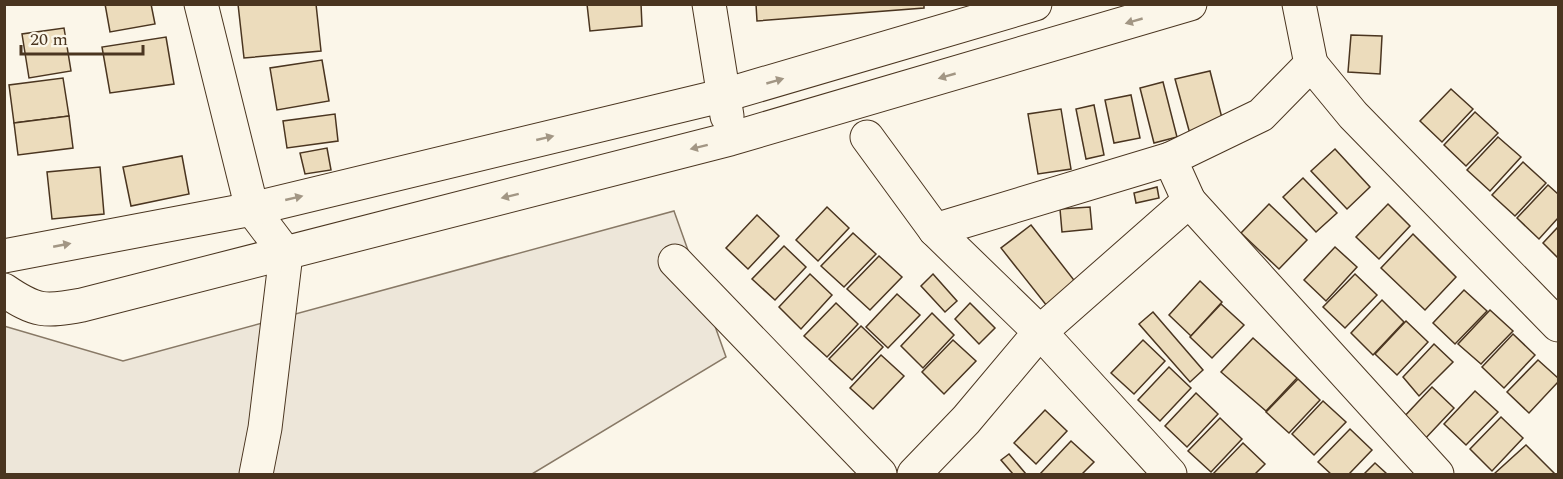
<svg xmlns="http://www.w3.org/2000/svg" width="1563" height="479" font-family="Spectral,serif">
<style>
.green{fill:#ede6d9;stroke:#887966;stroke-width:1.5}
.building{fill:#ecdcbc;stroke:#4a3520;stroke-width:1.5}
.lines{fill:none;stroke-linecap:round;stroke-linejoin:round}
.street-casing{stroke:#4a3520;stroke-width:35}
.street{stroke:#fbf6e9;stroke-width:33}
.oneway{fill:#a29684}
</style>
<rect width="100%" height="100%" fill="#fbf6e9"/>
<!-- green -->
<polygon class="green" points="674,211 726,357 532,474 5,474 4,326 123,361"/>
<!-- building -->
<g class="building">
<polygon points="105,4 151,4 155,24 110,32"/>
<polygon points="238,4 316,4 321,51 244,58"/>
<polygon points="587,4 641,4 642,26 590,31"/>
<polygon points="756,4 924,4 924,8 757,21"/>
<polygon points="64,28 71,71 29,78 22,34"/>
<polygon points="1351,35 1382,36 1380,74 1348,72"/>
<polygon points="166,37 174,84 110,93 102,47"/>
<polygon points="322,60 329,101 277,110 270,68"/>
<polygon points="1210,71 1224,126 1190,134 1175,79"/>
<polygon points="63,78 69,116 14,123 9,85"/>
<polygon points="1163,82 1177,137 1154,143 1140,88"/>
<polygon points="1451,89 1473,109 1442,142 1420,121"/>
<polygon points="1131,95 1140,138 1114,143 1105,100"/>
<polygon points="1094,105 1104,155 1086,159 1076,109"/>
<polygon points="1061,109 1071,169 1038,174 1028,114"/>
<polygon points="1475,112 1498,133 1466,166 1444,145"/>
<polygon points="335,114 338,141 287,148 283,121"/>
<polygon points="69,116 73,148 18,155 14,123"/>
<polygon points="1498,137 1521,157 1490,191 1467,170"/>
<polygon points="327,148 331,170 305,174 300,153"/>
<polygon points="1335,149 1370,187 1347,209 1311,171"/>
<polygon points="182,156 189,194 131,206 123,167"/>
<polygon points="1523,162 1546,183 1515,216 1492,195"/>
<polygon points="100,167 104,214 52,219 47,172"/>
<polygon points="1303,178 1337,213 1316,232 1283,197"/>
<polygon points="1548,185 1558,194 1558,218 1539,239 1517,218"/>
<polygon points="1157,187 1159,198 1136,203 1134,193"/>
<polygon points="1269,204 1307,240 1279,269 1241,233"/>
<polygon points="1388,204 1410,226 1379,259 1356,237"/>
<polygon points="827,207 849,228 818,261 796,240"/>
<polygon points="1090,207 1092,229 1062,232 1060,209"/>
<polygon points="757,215 779,236 748,269 726,248"/>
<polygon points="1031,225 1077,284 1047,306 1001,248"/>
<polygon points="1558,227 1558,258 1543,243"/>
<polygon points="853,233 876,254 844,287 821,266"/>
<polygon points="1413,234 1456,277 1425,310 1381,268"/>
<polygon points="784,246 806,267 775,300 752,279"/>
<polygon points="1335,247 1357,267 1326,301 1304,280"/>
<polygon points="879,256 902,277 870,310 847,289"/>
<polygon points="810,274 832,295 801,329 779,307"/>
<polygon points="933,274 957,301 945,312 921,286"/>
<polygon points="1355,274 1377,295 1345,328 1323,307"/>
<polygon points="1200,281 1222,302 1191,336 1169,315"/>
<polygon points="1464,290 1487,311 1455,344 1433,323"/>
<polygon points="897,294 920,315 888,348 866,327"/>
<polygon points="1382,300 1404,322 1373,355 1351,333"/>
<polygon points="836,303 858,324 827,357 804,336"/>
<polygon points="970,303 995,328 979,344 955,319"/>
<polygon points="1221,304 1244,325 1212,358 1190,337"/>
<polygon points="1490,310 1513,331 1481,364 1458,344"/>
<polygon points="1153,312 1203,370 1190,382 1139,324"/>
<polygon points="932,313 954,335 923,368 901,346"/>
<polygon points="1406,321 1428,342 1397,375 1375,354"/>
<polygon points="861,326 883,347 852,380 829,359"/>
<polygon points="1513,334 1535,355 1504,388 1482,367"/>
<polygon points="1253,338 1297,378 1266,411 1221,372"/>
<polygon points="953,340 976,361 944,394 922,372"/>
<polygon points="1143,340 1165,361 1134,394 1111,373"/>
<polygon points="1434,344 1453,362 1419,396 1403,377"/>
<polygon points="881,355 904,376 873,409 850,388"/>
<polygon points="1538,360 1558,378 1558,382 1529,413 1507,392"/>
<polygon points="1169,367 1191,388 1160,421 1138,400"/>
<polygon points="1298,379 1320,400 1289,433 1266,412"/>
<polygon points="1432,387 1454,408 1423,441 1401,420"/>
<polygon points="1475,391 1498,412 1466,445 1444,424"/>
<polygon points="1196,393 1218,414 1187,447 1165,426"/>
<polygon points="1323,401 1346,422 1314,455 1292,434"/>
<polygon points="1045,410 1067,431 1036,464 1014,443"/>
<polygon points="1501,417 1523,438 1492,471 1470,449"/>
<polygon points="1220,418 1242,439 1211,472 1188,451"/>
<polygon points="1350,429 1372,450 1349,474 1331,474 1318,462"/>
<polygon points="1071,441 1094,462 1082,474 1040,474"/>
<polygon points="1243,443 1265,464 1255,474 1213,474"/>
<polygon points="1526,445 1555,474 1494,474"/>
<polygon points="1009,454 1026,474 1013,474 1001,460"/>
<polygon points="1375,463 1387,474 1364,474"/>
</g>
<g class="lines">
<!-- street casing -->
<g class="street-casing">
<g id="street">
<polyline points="201,4 252,209 286,254 265,428 256,474"/>
<polyline points="709,4 727,116"/>
<polyline points="1311,64 1353,115 1558,325"/>
<polyline points="867,137 935,230 1040,332 1170,474"/>
<polyline points="1189,201 1437,474"/>
<polyline points="935,230 1170,159"/>
<polyline points="4,256 252,209 725,95 1035,4"/>
<polyline points="675,261 880,474"/>
<path d="M4,290c32,22 41,22 78,15l648,-166 460,-135"/>
<polyline points="914,474 966,420 1040,332 1189,201 1170,159 1261,115 1311,64 1299,4"/>
</g>
</g>
<!-- street -->
<use href="#street" class="street"/>
</g>
<!-- one-way arrows -->
<defs><path id="oneway-solid" d="M-6-.8H1V-3.2L6.5 0L1 3.2V.8H-6Z" transform="scale(1.5)"/></defs>
<g class="oneway">
<use href="#oneway-solid" transform="translate(1134 21) rotate(164)"/>
<use href="#oneway-solid" transform="translate(947 76) rotate(164)"/>
<use href="#oneway-solid" transform="translate(775 81) rotate(-16)"/>
<use href="#oneway-solid" transform="translate(545 138) rotate(-13)"/>
<use href="#oneway-solid" transform="translate(699 147) rotate(166)"/>
<use href="#oneway-solid" transform="translate(510 196) rotate(166)"/>
<use href="#oneway-solid" transform="translate(294 198) rotate(-13)"/>
<use href="#oneway-solid" transform="translate(62 245) rotate(-11)"/>
</g>
<!-- border -->
<rect width="1563" height="479" fill="none" stroke="#4a3520" stroke-width="12"/>
<!-- scale -->
<path d="M21 45v9h122v-9" fill="none" stroke="#4a3520" stroke-width="3"/>
<text x="30" y="45" font-size="18" fill="#4a3520" stroke="#fbf6e9" stroke-width="4.5" paint-order="stroke">20 m</text>
</svg>
